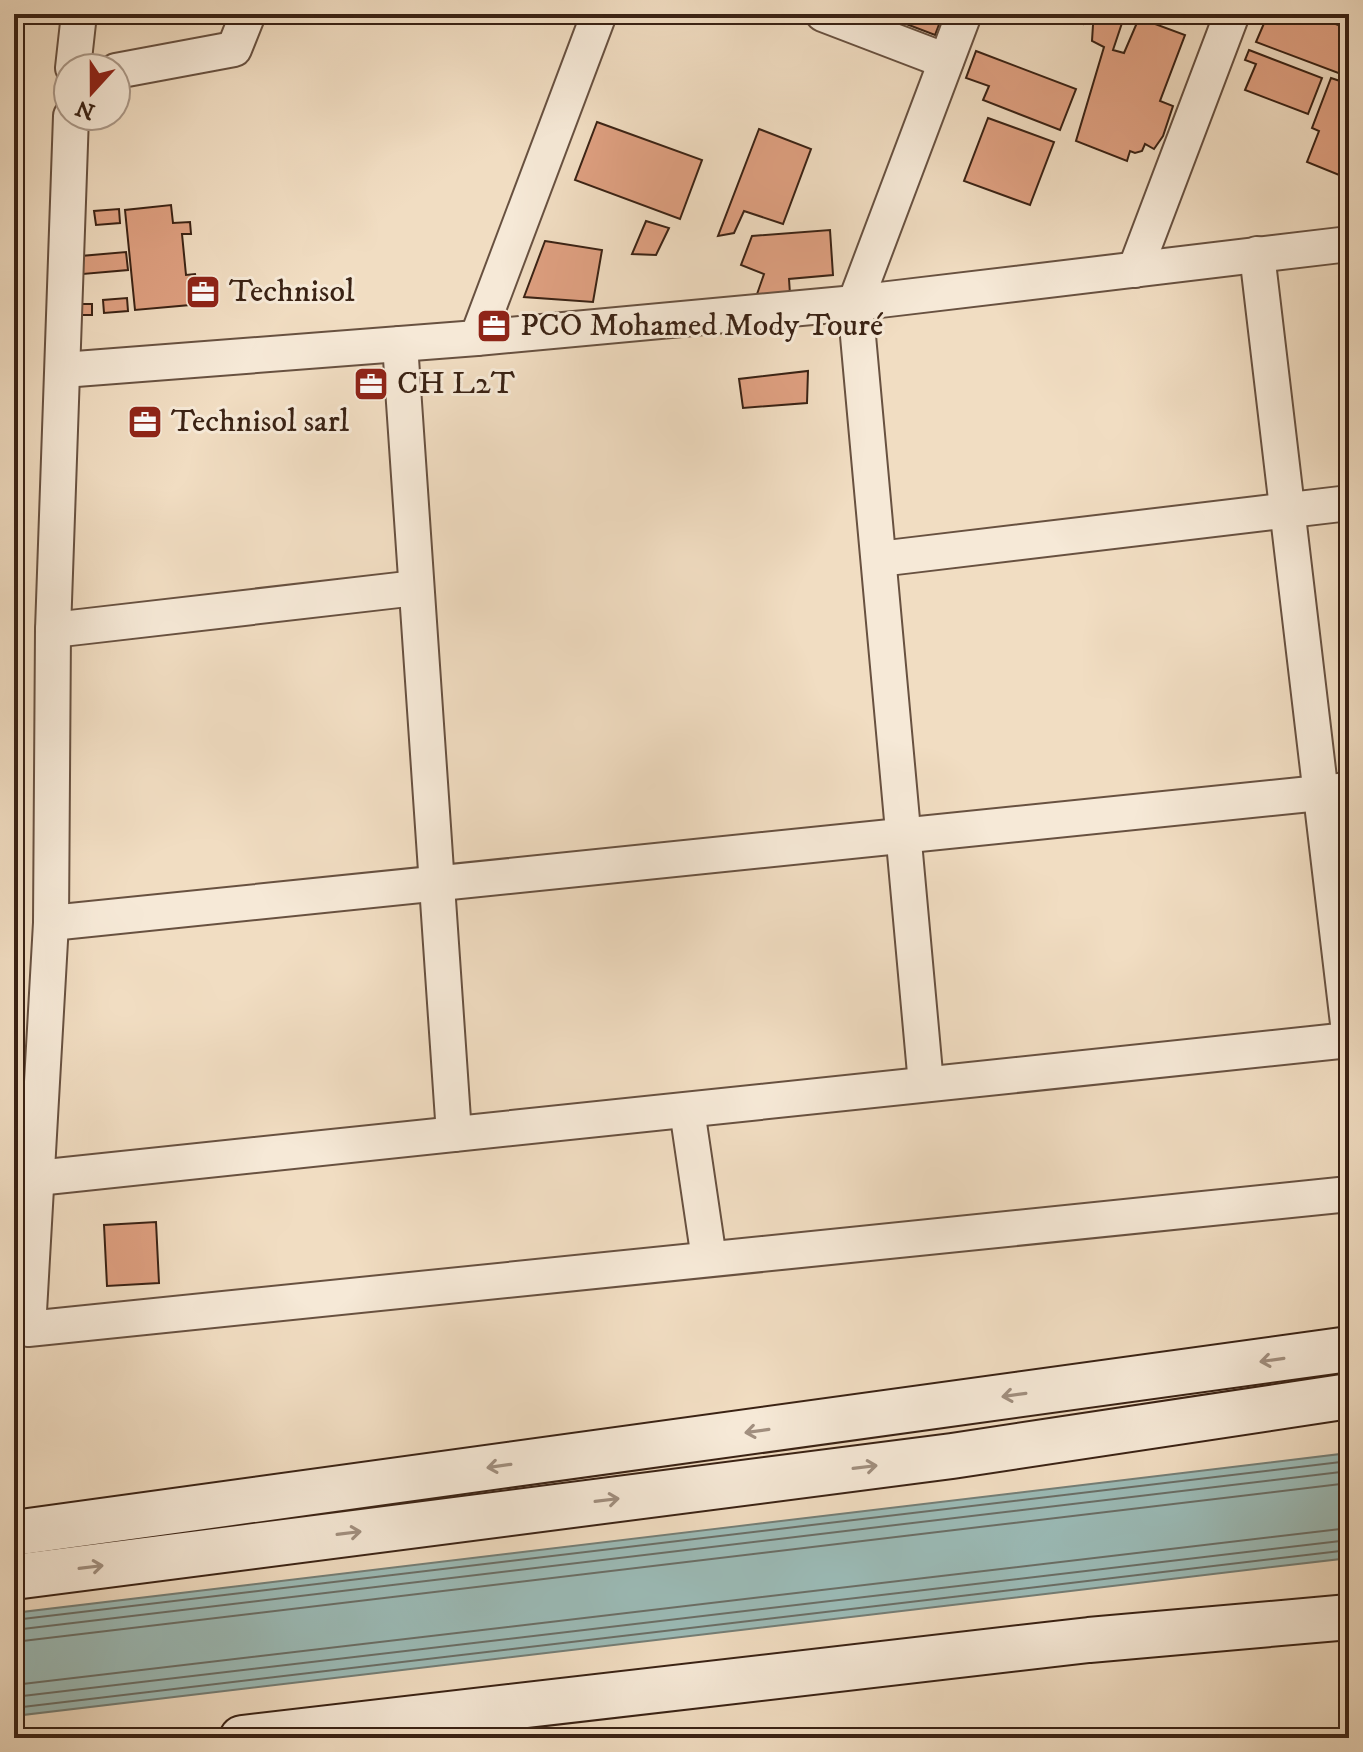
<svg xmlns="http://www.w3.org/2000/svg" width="1363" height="1752" font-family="'IM FELL DW Pica',serif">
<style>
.water{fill:#9bbbb7;stroke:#747e76;stroke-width:2}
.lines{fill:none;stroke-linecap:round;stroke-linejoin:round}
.shore{stroke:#6a6e66;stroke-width:2}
.building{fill:#dfa081;stroke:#3a2214;stroke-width:2}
.street-casing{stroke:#685140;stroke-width:38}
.secondary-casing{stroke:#3a2214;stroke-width:48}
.street{stroke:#f6e9d7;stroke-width:34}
.secondary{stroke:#f6e9d7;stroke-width:44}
.oneway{stroke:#a18f7f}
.labels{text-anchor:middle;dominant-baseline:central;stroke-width:6;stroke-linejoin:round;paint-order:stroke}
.poi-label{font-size:32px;fill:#3a2214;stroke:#f6e9d7;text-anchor:start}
</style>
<rect width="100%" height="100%" fill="#f1ddc2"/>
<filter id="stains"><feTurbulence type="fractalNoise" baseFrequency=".0025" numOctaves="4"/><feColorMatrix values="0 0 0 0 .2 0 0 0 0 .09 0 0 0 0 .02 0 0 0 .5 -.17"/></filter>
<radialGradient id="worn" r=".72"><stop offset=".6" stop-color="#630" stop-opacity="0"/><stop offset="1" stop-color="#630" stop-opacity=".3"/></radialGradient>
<!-- water -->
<polygon class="water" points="1349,1453 1349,1558 14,1716 14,1613"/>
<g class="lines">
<!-- shore -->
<g class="shore">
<polyline points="14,1620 1349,1461"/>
<polyline points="14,1630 1349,1471"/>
<polyline points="14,1642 1349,1483"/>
<polyline points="14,1685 1349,1528"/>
<polyline points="14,1697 1349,1540"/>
<polyline points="14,1708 1349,1550"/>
</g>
</g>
<!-- building -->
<g class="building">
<polygon points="880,14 943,14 935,35"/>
<polygon points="1054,14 1086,14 1083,24"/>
<polygon points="1098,14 1125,14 1113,50 1124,53 1139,18 1185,35 1160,101 1173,106 1163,136 1154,149 1145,144 1142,151 1135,153 1130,151 1127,161 1076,141 1104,47 1092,41 1093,25"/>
<polygon points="1268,14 1309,14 1349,29 1349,54 1341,74 1256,42"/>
<polygon points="1249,50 1322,78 1308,114 1245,90 1256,64 1245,60"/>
<polygon points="976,51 1076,89 1060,130 983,100 989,86 966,78"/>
<polygon points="1331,78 1349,84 1349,179 1307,162 1319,131 1312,128"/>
<polygon points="988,118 1054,142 1030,205 964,181"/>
<polygon points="597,122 702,160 680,219 575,180"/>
<polygon points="759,129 811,149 783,224 744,211 734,233 718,236"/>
<polygon points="171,205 173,223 190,222 191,234 182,234 186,275 195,274 201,304 135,310 125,210"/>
<polygon points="119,209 120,223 96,225 94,211"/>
<polygon points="646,221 669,228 656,255 632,254"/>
<polygon points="830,230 833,275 789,279 790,294 756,297 764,274 741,265 752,236"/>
<polygon points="545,241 602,250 593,302 524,297"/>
<polygon points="126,252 128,270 83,274 81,256"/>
<polygon points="127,298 128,311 104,313 103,300"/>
<rect x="77" y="304" width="15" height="11"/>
<polygon points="808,371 807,403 743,408 739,379"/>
<polygon points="156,1222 159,1283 107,1286 104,1225"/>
</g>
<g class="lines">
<!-- street casing -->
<g class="street-casing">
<g id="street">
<polyline points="823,14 946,61"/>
<polyline points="73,68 79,14"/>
<polyline points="116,71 234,49 248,14"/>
<polyline points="71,116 53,630 51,923 28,1329 1349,1194"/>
<polyline points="1257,254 1349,1032"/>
<polyline points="1135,270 1232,14"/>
<polyline points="477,338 599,14"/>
<polyline points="400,344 454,1134"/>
<polyline points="63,370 477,338 855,303 1349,244"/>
<polyline points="879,559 1349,503"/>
<polyline points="53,630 416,588"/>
<polyline points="51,923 1349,790"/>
<polyline points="926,1084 855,303 964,14"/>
<polyline points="687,1110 709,1259"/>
<polyline points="37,1178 1349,1040"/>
</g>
</g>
<!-- secondary casing -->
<g class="secondary-casing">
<g id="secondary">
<polyline points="14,1533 1349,1349"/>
<polyline points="14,1577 952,1456 1349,1396"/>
<polyline points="242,1738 1089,1640 1349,1617"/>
</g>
</g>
<!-- street -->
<use href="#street" class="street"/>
<!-- secondary -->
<use href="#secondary" class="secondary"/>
</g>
<!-- one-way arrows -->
<defs><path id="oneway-shaft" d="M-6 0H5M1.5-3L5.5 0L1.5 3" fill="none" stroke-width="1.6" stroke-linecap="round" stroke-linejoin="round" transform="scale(2)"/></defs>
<g class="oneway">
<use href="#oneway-shaft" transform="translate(1272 1360) rotate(172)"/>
<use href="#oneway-shaft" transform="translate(1014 1395) rotate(172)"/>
<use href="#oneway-shaft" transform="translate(757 1431) rotate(172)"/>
<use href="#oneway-shaft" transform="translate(499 1466) rotate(172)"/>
<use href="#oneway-shaft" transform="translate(865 1467) rotate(-7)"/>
<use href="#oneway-shaft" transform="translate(607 1500) rotate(-7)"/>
<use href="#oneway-shaft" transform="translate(349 1533) rotate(-7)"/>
<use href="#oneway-shaft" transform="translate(91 1567) rotate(-7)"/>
</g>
<!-- icons -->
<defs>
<g id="office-square" transform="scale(1.8)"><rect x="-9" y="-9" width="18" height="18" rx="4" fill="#8f2418" stroke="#f6e9d7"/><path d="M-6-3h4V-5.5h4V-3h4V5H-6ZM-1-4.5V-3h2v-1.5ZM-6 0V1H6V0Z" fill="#fff"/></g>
</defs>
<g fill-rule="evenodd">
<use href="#office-square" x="203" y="292"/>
<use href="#office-square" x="494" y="326"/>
<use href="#office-square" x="371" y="384"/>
<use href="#office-square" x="145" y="422"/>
</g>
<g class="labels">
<!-- poi labels -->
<g class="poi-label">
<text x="229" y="292">Technisol</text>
<text x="520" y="326">PCO Mohamed Mody Touré</text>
<text x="397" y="384">CH L2T</text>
<text x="171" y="422">Technisol sarl</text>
</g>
</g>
<!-- margin -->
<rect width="1363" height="1752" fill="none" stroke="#f1ddc2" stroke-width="48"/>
<rect x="16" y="16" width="1331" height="1720" fill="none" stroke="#3a2214" stroke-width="4"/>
<rect x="24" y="24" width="1315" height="1704" fill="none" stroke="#3a2214" stroke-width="2"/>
<!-- north arrow -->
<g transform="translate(92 92) rotate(201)"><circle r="38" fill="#f6e9d7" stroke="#ab9989" stroke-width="2"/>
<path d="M0-6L14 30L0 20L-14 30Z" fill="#8f2418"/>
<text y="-12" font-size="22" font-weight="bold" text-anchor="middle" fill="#3a2214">N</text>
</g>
<rect width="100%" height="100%" filter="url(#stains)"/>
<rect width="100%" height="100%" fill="url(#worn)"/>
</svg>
